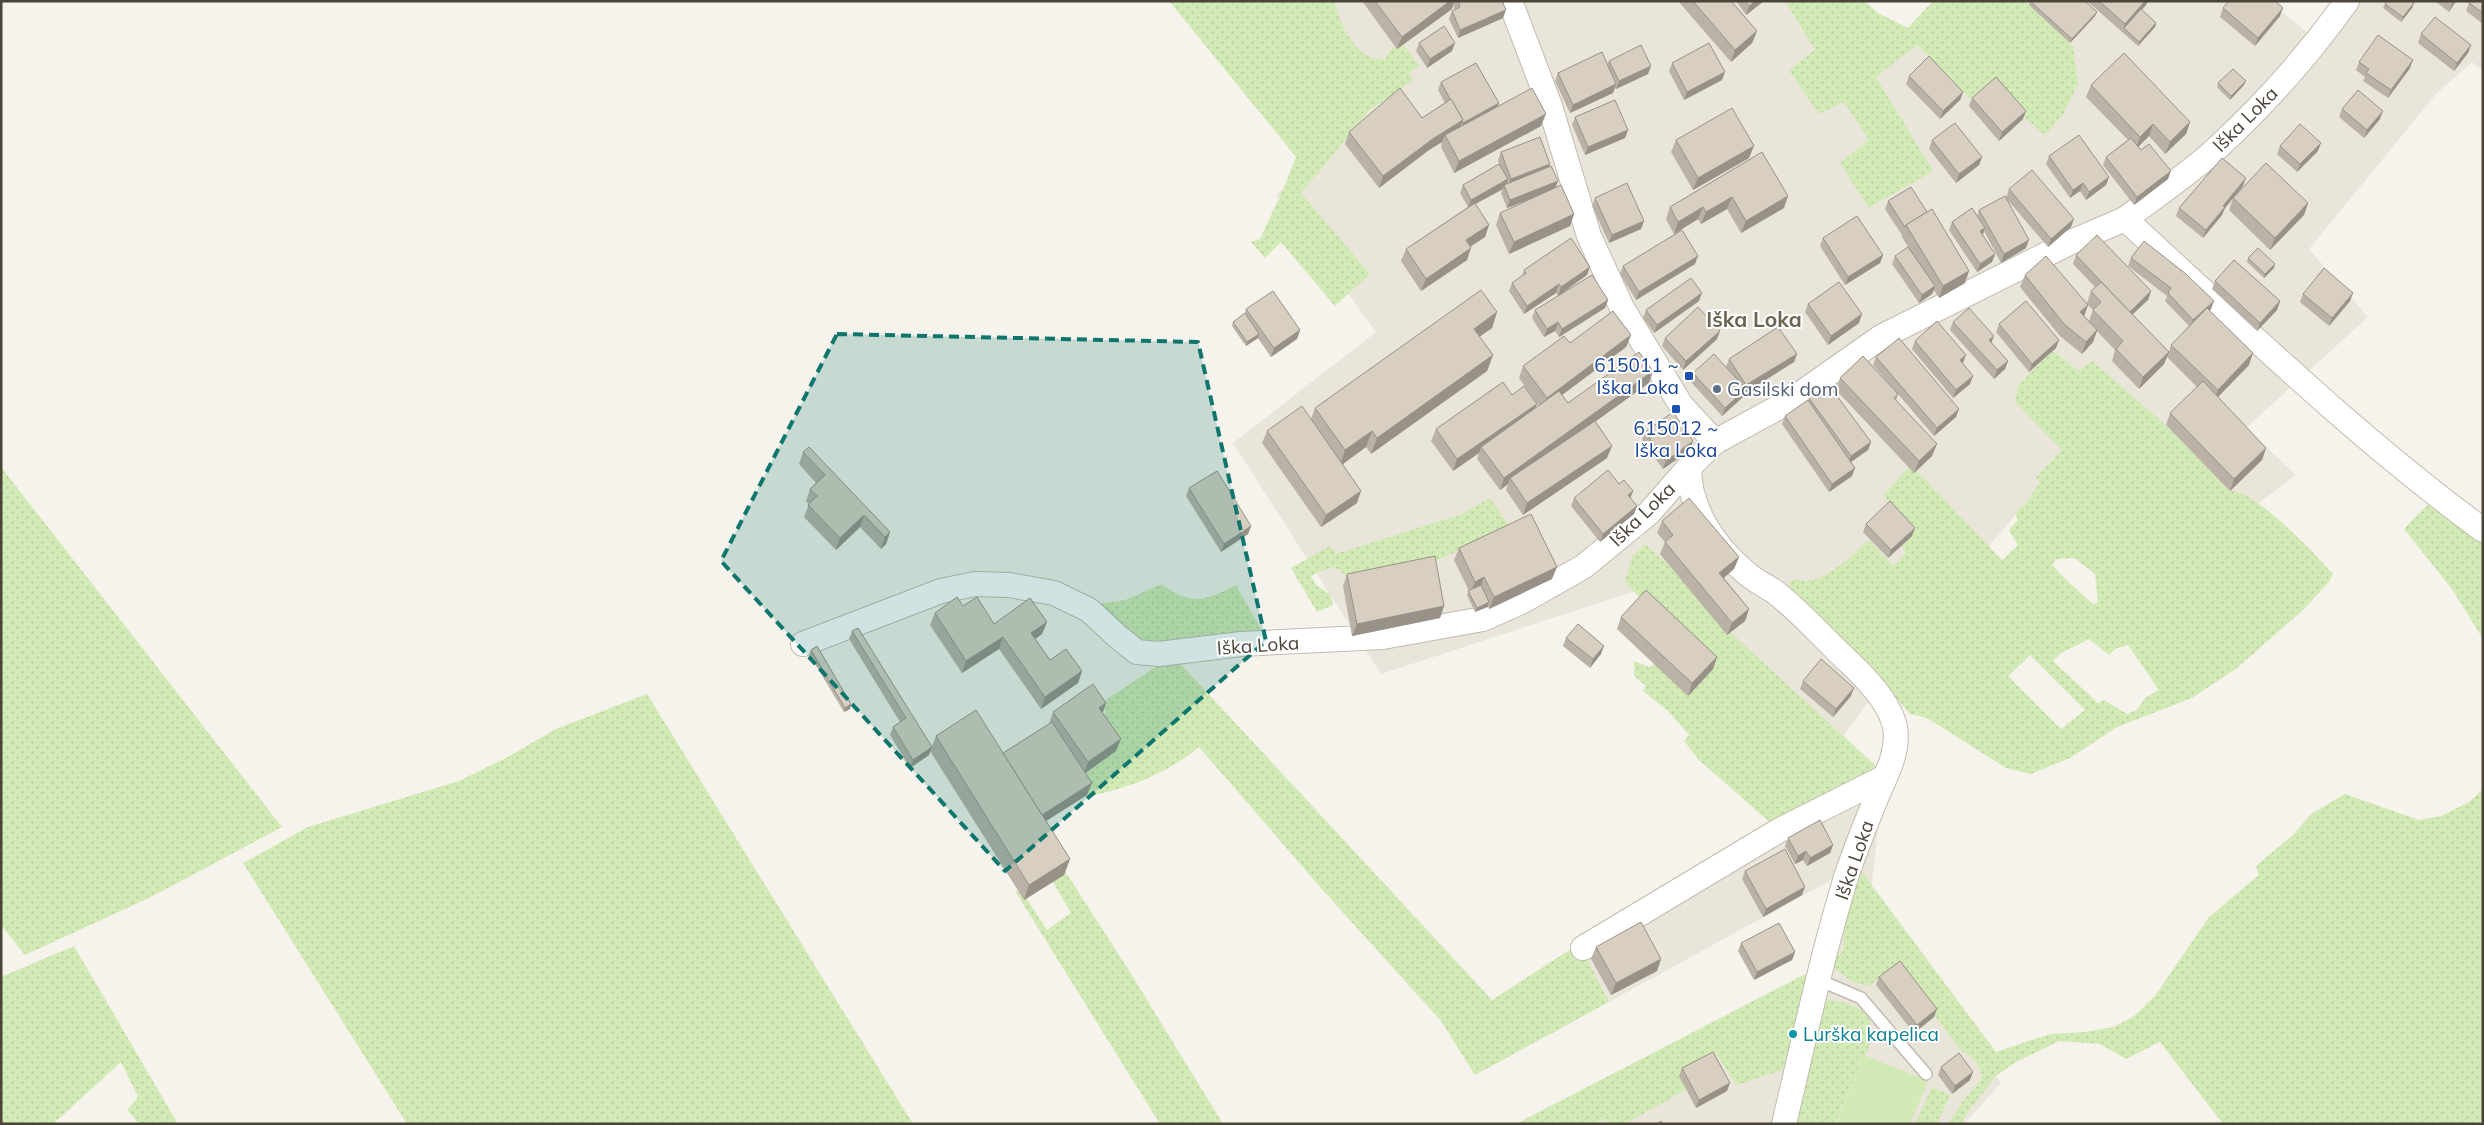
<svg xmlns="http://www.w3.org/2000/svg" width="2484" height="1125" font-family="Mulish,sans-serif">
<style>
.residential{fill:#eae5da}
.green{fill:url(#green-dots);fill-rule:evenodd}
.pitch{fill:#d2eab5}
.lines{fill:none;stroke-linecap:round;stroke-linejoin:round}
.service-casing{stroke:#c2bbae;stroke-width:14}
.minor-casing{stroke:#c2bbae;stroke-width:26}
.service{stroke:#fff;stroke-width:11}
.minor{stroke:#fff;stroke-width:24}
.wall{fill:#bab2a6;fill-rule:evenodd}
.shaded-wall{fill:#979187}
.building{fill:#d8cfc1;stroke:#979187}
.marked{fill:#0f766e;fill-opacity:0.2;stroke:#0f766e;stroke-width:4;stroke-dasharray:10 6;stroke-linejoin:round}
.transit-dot{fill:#1a4fb4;stroke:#fff;stroke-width:2}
.service-dot{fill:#5c6f8a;stroke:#fff;stroke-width:2}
.culture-dot{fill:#0f9aa8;stroke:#fff;stroke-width:2}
.labels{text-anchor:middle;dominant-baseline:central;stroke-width:4;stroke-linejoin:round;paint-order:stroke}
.street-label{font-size:19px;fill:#4b4439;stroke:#fff}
.transit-label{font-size:19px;fill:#164399;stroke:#fff;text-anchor:end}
.service-label{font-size:19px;fill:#4e5e75;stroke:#fff;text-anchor:start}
.culture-label{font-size:19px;fill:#0d838f;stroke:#fff;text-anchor:start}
.quarter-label{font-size:21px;font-weight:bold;fill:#6e6250;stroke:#fff}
</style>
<defs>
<pattern id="green-dots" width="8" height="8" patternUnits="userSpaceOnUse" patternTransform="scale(1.25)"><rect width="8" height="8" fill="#d2eab5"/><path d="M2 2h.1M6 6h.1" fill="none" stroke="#b6ca9c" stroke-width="1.8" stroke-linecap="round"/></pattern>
</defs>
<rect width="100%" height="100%" fill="#f6f3ec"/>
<!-- residential -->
<g class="residential">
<polygon points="1310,1 1785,1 1815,50 1875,77 1917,45 1970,99 1995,83 2073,46 2025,1 2269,1 2314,38 2341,1 2483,1 2483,71 2472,62 2436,94 2309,249 2368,317 2246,428 2296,475 2246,513 2063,459 1955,586 1838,743 1663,582 1381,674 1233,443 1376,332 1276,195 1378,104"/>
<polygon points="1883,778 1864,962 1909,948 2001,1083 1964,1124 1597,1124 1682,1070 1717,1055 1790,1067 1833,879 1609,1002 1574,947"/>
</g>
<!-- green -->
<g class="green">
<path d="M1169,1h166c4,23 22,62 50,58l7,-11 12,-3 15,21 -10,7 4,7 -44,31 -68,82 69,81 -35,32 -54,-64 -16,16 -14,-16 9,-3 22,-47 14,-35z"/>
<polygon points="1785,1 1864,1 1878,13 1908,28 1933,1 2025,1 2073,46 2078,84 2063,114 2045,135 2024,117 1995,83 1970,99 1917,45 1876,77 1933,171 1869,208 1840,163 1869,140 1844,102 1819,114 1789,70 1815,50"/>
<path d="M2053,351l26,20 13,-10 70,61 68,69c23,-3 86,64 103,83l-4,8 -27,29 -65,57 -45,30 -75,29 -47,31 -39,16 -25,-6 -79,-50 -17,-4 -41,-48 -82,-75 3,-9 5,-3c27,10 56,-24 74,-39l25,26 12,-13 -5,-8 12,-14 -30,-36 28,-30 91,95 16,-15 -9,-15 9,-10 -3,-7 11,-10 14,-21 -4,-5 26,-27 -47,-48 4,-18zM2074,558l21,16 3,28 -5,2 -29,-26 -12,-14 5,-5zM2089,639l20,16 6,-6 13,-4 31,45 -14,8 -8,12 -10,4 -23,-14 -6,3 -45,-42 8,-8zM2030,655l55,55 -24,19 -53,-53z"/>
<polygon points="1,467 282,827 151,897 25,955 1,925"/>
<polygon points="1490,498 1510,527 1433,562 1350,582 1341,571 1333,567 1316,573 1311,577 1317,586 1330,594 1333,605 1317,612 1291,568 1330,546 1336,554 1462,514"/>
<polygon points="2430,502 2483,538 2483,639 2452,589 2404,529"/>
<polygon points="1645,544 1670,566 1716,619 1876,766 1877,774 1774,826 1699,760 1684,741 1689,735 1668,711 1643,691 1646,686 1634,676 1634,661 1649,667 1661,661 1637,607 1639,597 1625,581 1632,557"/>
<path d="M1162,584c28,22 44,17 74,1l29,51 -116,9 -24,-14 -28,-27 28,-4z"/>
<path d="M1177,660l315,340 82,-53 14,14 21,41 -134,73 -34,-54 -120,-133 -122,-141c-31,26 -71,42 -111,49l-11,-22 18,-58 11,-3 -5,-10 62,-41z"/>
<polygon points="647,694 913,1124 407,1124 243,863 308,827 459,781 506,758 556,729"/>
<path d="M2483,789v335h-260l-63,-82 -34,17 -26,-15 -41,-3 -43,21 -20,14 -29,37 -5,11h-14l15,-23 19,-22c-1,-13 -9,-23 -21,-28l-64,-86 -28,21 -18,-5 -18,-14 4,-11 6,-5 1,-13 -2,-13 17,-57 137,184 54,-18 35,-2 28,-5 20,-10 22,-21 54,-79 50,-42 -3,-9 38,-32 17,-20 34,-20 74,26 22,-4 28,-14z"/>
<polygon points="1063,868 1130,972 1223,1124 1160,1124 1015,891 1020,890 1023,893 1047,930 1071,913 1049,875"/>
<polygon points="74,946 178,1124 139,1124 127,1110 138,1097 121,1062 53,1124 1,1124 1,977"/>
<polygon points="1813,970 1790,1067 1737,1085 1717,1055 1683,1070 1689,1088 1625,1124 1610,1124 1606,1119 1597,1124 1516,1124"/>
<path d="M1824,999c23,3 51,9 48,38 -1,9 -9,21 -12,29 -9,19 -17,39 -25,58h-42z"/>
<polygon points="1932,1087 1950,1095 1937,1124 1915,1124"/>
</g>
<!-- pitch -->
<polygon class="pitch" points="1864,1055 1928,1081 1910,1124 1836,1124"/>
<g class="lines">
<!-- service casing -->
<g class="service-casing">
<polyline id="service" points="1819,980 1861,998 1926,1074"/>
</g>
<!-- minor casing -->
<g class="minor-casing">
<g id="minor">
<path d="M1510,1l40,105 39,130 33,72 59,97 34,37 75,-41 91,-64 188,-94 56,-24c116,106 231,218 358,311"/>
<path d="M2125,219c30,-23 63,-44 91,-70 49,-45 92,-93 131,-148"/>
<path d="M1689,467c0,41 24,78 55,104 9,9 21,14 31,21 27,21 50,48 75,71 17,16 40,40 45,64 5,28 -13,54 -22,79 -9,22 -18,45 -26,68 -25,81 -43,166 -63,250"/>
<polyline points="803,644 941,591 975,584 1009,585 1054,593 1089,610 1118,637 1137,652 1159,654 1241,644 1383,637 1483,619 1521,602 1583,567 1649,513 1689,467 1715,442"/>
<polyline points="1583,948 1778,831 1883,778"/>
</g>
</g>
<!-- service -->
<use href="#service" class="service"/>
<!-- minor -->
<use href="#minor" class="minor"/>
</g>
<!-- wall -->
<g class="wall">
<polygon points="1362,1 1502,1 1503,18 1458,38 1449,19 1452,11 1455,10 1453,5 1452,9 1397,49"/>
<polygon points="1678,1 1731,1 1757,31 1752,43 1731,62"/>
<polygon points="1736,1 1764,1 1746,15"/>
<polygon points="2030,1 2097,12 2095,16 2070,43 2029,5"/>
<polygon points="2087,1 2148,1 2146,5 2142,10 2156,23 2155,27 2138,46"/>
<polygon points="2435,1 2456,1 2449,12"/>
<polygon points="2483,1 2483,24 2466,11 2469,3"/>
<polygon points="2414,3 2412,8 2401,22 2383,8 2385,4"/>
<polygon points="2223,8 2280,16 2255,46 2220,17"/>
<polygon points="2421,34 2471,45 2468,53 2454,71 2418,43"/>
<polygon points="1419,43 1452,51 1427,68 1416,51"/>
<polygon points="1609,61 1648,74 1616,89 1615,88 1613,93 1570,113 1555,81 1558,73 1607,65"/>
<polygon points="2359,62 2410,68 2388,98 2363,81 2365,77 2356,70"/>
<polygon points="1672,63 1722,80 1684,100 1669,71"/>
<polygon points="1909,76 1963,92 1960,100 1940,119 1906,84"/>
<polygon points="1441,82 1499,103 1497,107 1541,126 1454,173 1441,147 1442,142 1429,150 1379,188 1345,144 1349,132 1422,118 1445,103 1438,90"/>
<polygon points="2218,83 2244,85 2230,100 2217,87"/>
<polygon points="2091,85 2190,122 2186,134 2165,154 2149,136 2138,147 2168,179 2134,205 2103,165 2106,157 2128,140 2086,97"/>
<polygon points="1972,98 2023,119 1999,141 1969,106"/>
<polygon points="2342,109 2380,119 2364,138 2339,117"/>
<polygon points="1575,117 1628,130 1625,138 1585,155 1572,125"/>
<polygon points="1676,140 1749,158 1693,190 1671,152"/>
<polygon points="1932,140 1982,157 1979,165 1956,183 1929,149"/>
<polygon points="2280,146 2318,151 2297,172 2277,154"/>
<polygon points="1501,152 1550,166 1558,181 1555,188 1574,214 1570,226 1509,254 1496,225 1500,213 1535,197 1507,208 1501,193 1503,189 1475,204 1489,225 1485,237 1470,247 1467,260 1421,291 1401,261 1406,249 1468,207 1460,193 1463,185 1499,164 1498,160"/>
<polygon points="1762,152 1784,208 1741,233 1727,209 1701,224 1698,219 1674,234 1666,219 1670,207"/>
<polygon points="2049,156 2109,177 2106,185 2086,200 2080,191 2070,198 2046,164"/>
<polygon points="2243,186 2225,208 2222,215 2203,238 2176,216 2179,208"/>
<polygon points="2009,189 2071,227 2048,247 2006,198"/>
<polygon points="1595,198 1641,229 1609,243 1592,206"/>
<polygon points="2233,198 2308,203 2304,215 2270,250 2229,210"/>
<polygon points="1888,201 1965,283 1939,298 1934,290 1932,294 1919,303 1892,264 1895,256 1908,247 1902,237 1902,235 1885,209"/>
<polygon points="1979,210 2026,248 2001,263 1984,231 1983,235 1995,254 1992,262 1977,272 1949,230 1952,222 1977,216"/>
<polygon points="1823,238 1883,255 1880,263 1845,285 1820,246"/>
<path d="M2076,255l75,36 -3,9 -16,15 37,37 2,-7 18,-19 -24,-25 2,-5 -39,-30 3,-8 80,51 -2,2 40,54 -31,32 48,51 -4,12 -32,31 -64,-66 4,-12 27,-26 -30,-30 -3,7 -25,25 -27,-28 3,-11 -18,-19 -4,11 -11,12 -22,-18 -40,-49 5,-12 62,28 4,-12 4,-4 -22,-23zM2088,305l5,5 -4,11 -5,-5z"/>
<polygon points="2248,258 2274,268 2264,278 2247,262"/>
<polygon points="1695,264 1636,300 1620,274 1623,266"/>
<polygon points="1524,270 1587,275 1558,296 1556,293 1524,314 1509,291 1512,283 1522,276"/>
<polygon points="2215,281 2280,301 2277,310 2257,331 2212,289"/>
<polygon points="2303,294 2350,301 2329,326 2300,302"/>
<polygon points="1608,300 1605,308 1559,337 1555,331 1544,337 1532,318 1535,310"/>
<polygon points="1699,301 1654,333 1643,318 1646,310"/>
<polygon points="1808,304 1859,323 1828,345 1805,312"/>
<polygon points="1246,309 1300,330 1297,339 1271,357 1258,338 1246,346 1232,326 1233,322 1245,313"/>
<polygon points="1497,312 1492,328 1479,337 1493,355 1487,371 1371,454 1366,447 1343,464 1357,503 1321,527 1262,443 1267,431 1311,419 1315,408"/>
<polygon points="1953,322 1991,343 2008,361 2005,369 1994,379 1950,330"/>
<polygon points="1999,324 2056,348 2029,372 1996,332"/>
<polygon points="1631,335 1626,347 1562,395 1568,403 1653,371 1649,383 1595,422 1607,458 1523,515 1506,490 1508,484 1500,490 1477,459 1479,453 1453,471 1431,441 1436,429 1512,395 1535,409 1539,406 1519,378 1523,366 1570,343"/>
<polygon points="1665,338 1717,339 1683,370 1662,346"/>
<polygon points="1915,341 1962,363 1970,384 1953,398 1912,349"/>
<polygon points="1797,354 1794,362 1745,393 1743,397 1722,416 1690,381 1693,373 1726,367 1729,359"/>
<polygon points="1876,357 1956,417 1934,436 1898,394 1896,401 1932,456 1914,473 1836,390 1840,378 1898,394 1873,365"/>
<polygon points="1809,398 1871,442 1868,450 1851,462 1852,476 1829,492 1782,424 1785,416 1808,400"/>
<polygon points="1645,432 1690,450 1663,469 1642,440"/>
<polygon points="803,452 890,532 886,544 881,549 860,527 836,550 804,517 809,504 806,501 810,489 816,483 799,464"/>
<polygon points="1619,484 1633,491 1630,498 1637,506 1634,514 1600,542 1571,506 1574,498"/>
<polygon points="1189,488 1251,526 1248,534 1221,552 1186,496"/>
<polygon points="1662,521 1739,557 1734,569 1724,578 1749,609 1745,621 1727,635 1660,554 1665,542 1657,533"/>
<polygon points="1866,524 1912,536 1888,558 1863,532"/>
<polygon points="1459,548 1552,579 1489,609 1488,606 1475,612 1467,595 1469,591 1454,560"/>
<polygon points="1347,574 1444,606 1440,618 1352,636 1343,586"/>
<polygon points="963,606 994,624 1047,622 1042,634 1035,639 1050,660 1082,671 1078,683 1041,709 999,649 962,673 930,625 935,613"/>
<polygon points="1621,617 1717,657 1713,669 1688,696 1617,629"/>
<polygon points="852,631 929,755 910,768 890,735 893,727 900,722 849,639"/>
<polygon points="1566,638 1601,654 1590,668 1563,646"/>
<polygon points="811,650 851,704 850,709 844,712 809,654"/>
<polygon points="1803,681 1851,696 1833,717 1800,689"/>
<polygon points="1106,703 1102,713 1116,751 1085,773 1087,795 1046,821 1070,859 1064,875 1024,900 930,751 936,736 1003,753 1049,724 1053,712"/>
<polygon points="1788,838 1833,845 1830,853 1807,866 1803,860 1795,864 1785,846"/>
<polygon points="1745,871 1802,895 1763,917 1742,879"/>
<polygon points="1741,943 1795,952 1792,960 1754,980 1738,951"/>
<polygon points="1596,947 1661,959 1657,971 1611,995 1591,959"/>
<polygon points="1879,977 1934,1017 1914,1033 1876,985"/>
<polygon points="1941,1067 1970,1080 1952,1094 1938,1075"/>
<polygon points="1682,1068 1727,1091 1696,1108 1679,1076"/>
</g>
<!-- shaded-wall -->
<g class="shaded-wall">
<polygon points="1450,1 1454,1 1452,9 1397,49 1402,37"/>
<polygon points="1756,1 1764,1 1746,15 1749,6"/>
<polygon points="2145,1 2148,1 2146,5 2125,29 2124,28 2125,24"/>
<polygon points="2453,1 2456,1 2449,12 2452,4"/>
<polygon points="2414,3 2412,8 2401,22 2403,17"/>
<polygon points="2283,8 2280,16 2255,46 2258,38"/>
<polygon points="1506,10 1503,18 1458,38 1460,30"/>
<polygon points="2097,12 2095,16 2070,43 2072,39"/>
<polygon points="2156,23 2155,27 2138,46 2139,42"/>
<polygon points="1757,31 1752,43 1731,62 1735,50"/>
<polygon points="1455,43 1452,51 1427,68 1430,59"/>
<polygon points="2471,45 2468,53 2454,71 2457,63"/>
<polygon points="2413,60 2410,68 2388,98 2391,90"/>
<polygon points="1651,66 1648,74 1616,89 1619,81"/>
<polygon points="1725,72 1722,80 1684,100 1687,92"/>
<polygon points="2246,81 2244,85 2230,100 2231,96"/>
<polygon points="1616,84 1613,93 1570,113 1573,105"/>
<polygon points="1963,92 1960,100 1940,119 1943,111"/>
<polygon points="1499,103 1496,112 1460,131 1463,123"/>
<polygon points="2026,111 2023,119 1999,141 2002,132"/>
<polygon points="2383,111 2380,119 2364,138 2367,130"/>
<polygon points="1546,114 1541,126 1454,173 1459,161"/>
<polygon points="1463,120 1458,132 1445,135 1442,142 1429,150 1379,188 1383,176 1434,138"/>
<polygon points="2190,122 2186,134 2165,154 2170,142"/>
<polygon points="2153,124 2149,136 2136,149 2140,137"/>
<polygon points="1628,130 1625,138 1585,155 1588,147"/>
<polygon points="2321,143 2318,151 2297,172 2300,164"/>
<polygon points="1754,146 1749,158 1693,190 1698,178"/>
<polygon points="1982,157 1979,165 1956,183 1959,174"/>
<polygon points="1550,164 1547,172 1508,187 1511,179"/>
<polygon points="2171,171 2168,179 2134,205 2137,197"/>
<polygon points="2109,177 2106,185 2086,200 2089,192"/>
<polygon points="2246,178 2243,186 2225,208 2222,215 2203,238 2206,230 2223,206"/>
<polygon points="1508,179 1505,187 1504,185 1503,189 1468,208 1471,200"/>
<polygon points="1558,181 1555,189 1507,208 1510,200"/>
<polygon points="2083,183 2080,191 2070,198 2073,190"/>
<polygon points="1788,196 1784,208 1741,233 1746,221"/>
<polygon points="1732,197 1727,209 1701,224 1706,212"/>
<polygon points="2308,203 2304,215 2270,250 2275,238"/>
<polygon points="1703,207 1698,219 1674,234 1678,222"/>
<polygon points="1574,214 1570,226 1509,254 1514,242"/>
<polygon points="2074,219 2071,227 2048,247 2051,239"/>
<polygon points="1644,221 1641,229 1609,243 1612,235"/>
<polygon points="1489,225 1485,237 1462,252 1466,240"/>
<polygon points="1985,228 1982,236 1980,231"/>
<polygon points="2029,240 2026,248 2001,263 2004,254"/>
<polygon points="1471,248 1467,260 1421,291 1426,279"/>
<polygon points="1995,254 1992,262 1977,272 1980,264"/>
<polygon points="1883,255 1880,263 1845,285 1848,277"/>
<polygon points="1698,256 1695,264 1636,300 1639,292"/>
<polygon points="2275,264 2274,268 2264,278 2265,274"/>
<polygon points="1590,267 1587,275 1558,296 1561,287"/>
<polygon points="1969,271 1965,283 1939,298 1943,286"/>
<polygon points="1559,284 1556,293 1524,314 1527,306"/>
<polygon points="1935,286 1932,294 1919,303 1922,295"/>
<polygon points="2151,291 2148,300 2126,320 2129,312"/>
<polygon points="1702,293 1699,301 1654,333 1657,325"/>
<polygon points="2353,293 2350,301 2329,326 2332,318"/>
<polygon points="1608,300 1605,308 1559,337 1562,329"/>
<polygon points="2214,301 2211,309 2190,328 2193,320"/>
<polygon points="2280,301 2277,310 2257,331 2260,323"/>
<polygon points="2088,305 2084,317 2080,312"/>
<polygon points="1497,312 1492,328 1468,345 1474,329"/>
<polygon points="1862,314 1859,323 1828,345 1831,336"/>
<polygon points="1558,322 1555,331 1544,337 1547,329"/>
<polygon points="1300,330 1297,339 1271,357 1274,348"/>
<polygon points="2097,330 2093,342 2082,354 2086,342"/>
<polygon points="1720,331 1717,339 1683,370 1686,361"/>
<polygon points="1259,334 1258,338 1246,346 1247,342"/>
<polygon points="1631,335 1626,347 1542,410 1547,398"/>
<polygon points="1994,336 1991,344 1989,340"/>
<polygon points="2059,340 2056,348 2029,372 2032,364"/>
<polygon points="2169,352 2164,364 2139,389 2143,377"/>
<polygon points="2253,353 2249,365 2213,402 2218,390"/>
<polygon points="1797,354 1794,362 1745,393 1743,397 1722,416 1725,408 1744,390 1746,385"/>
<polygon points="1493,355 1487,371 1371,454 1377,438"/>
<polygon points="1966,355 1963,363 1960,360"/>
<polygon points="2008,361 2005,369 1994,379 1997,370"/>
<polygon points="1653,371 1649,383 1512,481 1510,478 1508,484 1500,490 1504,478"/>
<polygon points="1973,376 1970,384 1953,398 1956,390"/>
<polygon points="1537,404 1532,417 1481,447 1479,453 1453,471 1457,459"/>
<polygon points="1959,409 1956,417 1934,436 1937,428"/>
<polygon points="1372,431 1366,447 1340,466 1345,450"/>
<polygon points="1693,441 1690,450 1663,469 1666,461"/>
<polygon points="1871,442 1868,450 1848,464 1851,456"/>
<polygon points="1937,444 1932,456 1914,473 1919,461"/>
<polygon points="1612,446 1607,458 1523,515 1527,503"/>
<polygon points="2266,448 2262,460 2230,491 2234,479"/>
<polygon points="1855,468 1852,476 1829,492 1832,484"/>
<polygon points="1361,491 1357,503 1321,527 1326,515"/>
<polygon points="1633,491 1630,499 1628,495"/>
<polygon points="1637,506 1634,514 1600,542 1603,534"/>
<polygon points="864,515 860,527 836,550 840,538"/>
<polygon points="1251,526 1248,534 1221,552 1224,544"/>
<polygon points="1915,528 1912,536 1888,558 1891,550"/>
<polygon points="890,532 886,544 881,549 885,537"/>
<polygon points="1739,557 1734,569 1715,585 1719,573"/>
<polygon points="1557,567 1552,579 1489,609 1494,597"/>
<polygon points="1484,577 1480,589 1470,594 1475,582"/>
<polygon points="1489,602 1488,607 1475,612 1477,608"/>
<polygon points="1444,606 1440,618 1352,636 1357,624"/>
<polygon points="1749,609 1745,621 1727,635 1732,623"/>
<polygon points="1047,622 1042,634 1027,645 1031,633"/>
<polygon points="1003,637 999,649 962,673 966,661"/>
<polygon points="1604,646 1601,654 1590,668 1593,659"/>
<polygon points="1717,657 1713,669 1688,696 1692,683"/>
<polygon points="1082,671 1078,683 1041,709 1045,697"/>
<polygon points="1854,688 1851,696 1833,717 1836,709"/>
<polygon points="1106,703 1102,715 1099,708"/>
<polygon points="851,704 850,709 844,712 845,708"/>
<polygon points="1121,739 1116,751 1084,774 1088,762"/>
<polygon points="932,747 929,755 910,768 913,760"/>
<polygon points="1092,783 1087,795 1035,828 1040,816"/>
<polygon points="1833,845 1830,853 1807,866 1810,858"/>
<polygon points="1806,851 1803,860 1795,864 1798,856"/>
<polygon points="1070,859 1064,875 1024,900 1029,885"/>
<polygon points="1805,887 1802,895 1763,917 1766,909"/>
<polygon points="1795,952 1792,960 1754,980 1757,972"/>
<polygon points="1661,959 1657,971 1611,995 1616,983"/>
<polygon points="1937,1009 1934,1017 1914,1033 1917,1025"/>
<polygon points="1973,1072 1970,1080 1952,1094 1955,1086"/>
<polygon points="1730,1083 1727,1091 1696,1108 1699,1100"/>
</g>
<!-- building -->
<g class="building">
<polygon points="1375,1 1450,1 1402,37"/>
<polygon points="1458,1 1502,1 1506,10 1460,30 1452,11 1460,7"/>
<polygon points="1693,1 1731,1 1757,31 1735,50"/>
<polygon points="1745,1 1756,1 1749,6"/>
<polygon points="2030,1 2085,1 2097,12 2072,39"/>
<polygon points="2099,1 2145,1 2125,24"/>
<polygon points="2229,1 2275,1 2283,8 2258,38 2223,8"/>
<polygon points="2387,1 2411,1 2414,3 2403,17 2385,4"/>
<polygon points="2471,1 2483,1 2483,13 2469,3"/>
<polygon points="2141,9 2156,23 2139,42 2124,28"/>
<polygon points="2435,17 2471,45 2457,63 2421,34"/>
<polygon points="1444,26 1455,43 1430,59 1419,43"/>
<polygon points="2378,35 2413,60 2391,90 2366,73 2369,69 2359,62"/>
<polygon points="1709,43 1725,72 1687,92 1672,63"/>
<polygon points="1641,45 1651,66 1619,81 1609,61"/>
<polygon points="1602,52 1616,84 1573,105 1558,73"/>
<polygon points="2124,53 2190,122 2170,142 2153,124 2140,137 2091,85"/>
<polygon points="1929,56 1963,92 1943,111 1909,76"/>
<polygon points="1476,63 1499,103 1463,123 1462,121 1463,120 1451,99 1450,99 1441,82"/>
<polygon points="2233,69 2246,81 2231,96 2218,83"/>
<polygon points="1996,77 2026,111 2002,132 1972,98"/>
<polygon points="1400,88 1422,118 1451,99 1463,120 1434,138 1383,176 1349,132"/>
<polygon points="1532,88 1546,114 1459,161 1445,135"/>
<polygon points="2358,90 2383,111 2367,130 2342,109"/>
<polygon points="1615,100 1628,130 1588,147 1575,117"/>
<polygon points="1732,108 1754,146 1698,178 1676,140"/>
<polygon points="1955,123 1982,157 1959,174 1932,140"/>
<polygon points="2300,124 2321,143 2300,164 2280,146"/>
<polygon points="2079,135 2109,177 2089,192 2083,183 2073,190 2049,156"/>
<polygon points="1540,137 1550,164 1511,179 1501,152"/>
<polygon points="2131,138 2141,150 2149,144 2171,171 2137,197 2106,157"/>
<polygon points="1762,152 1788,196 1746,221 1732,197 1706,212 1703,207 1678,222 1670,207"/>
<polygon points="2222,158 2246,178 2223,206 2225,207 2206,230 2179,208"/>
<polygon points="2266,163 2308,203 2275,238 2233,198"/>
<polygon points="1499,164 1508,179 1471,200 1463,185"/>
<polygon points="1551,166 1558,181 1510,200 1504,185"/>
<polygon points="2032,170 2074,219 2051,239 2009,189"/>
<polygon points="1627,183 1644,221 1612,235 1595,198"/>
<polygon points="1561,185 1574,214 1514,242 1500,213"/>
<polygon points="1911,187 1927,212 1906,225 1905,227 1888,201"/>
<polygon points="2005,196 2029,240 2004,254 1979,210"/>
<polygon points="1475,203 1489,225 1466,240 1471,248 1426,279 1406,249"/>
<polygon points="1972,208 1985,228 1980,231 1995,254 1980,264 1952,222"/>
<polygon points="1932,209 1969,271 1943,286 1906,225"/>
<polygon points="1857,216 1883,255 1848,277 1823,238"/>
<polygon points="1682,230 1698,256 1639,292 1623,266"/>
<polygon points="2097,235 2151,291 2130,312 2076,255"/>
<polygon points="1571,238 1590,267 1561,287 1559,284 1527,306 1512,283 1526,273 1524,270"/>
<polygon points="2144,241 2186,274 2214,301 2193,320 2168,293 2171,288 2131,258"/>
<polygon points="1908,247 1935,286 1922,295 1895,256"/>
<polygon points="2258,248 2275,264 2265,274 2248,258"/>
<polygon points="2046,256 2088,305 2080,312 2097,330 2086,342 2064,324 2025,275"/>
<polygon points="2234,260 2280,301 2260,323 2215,281"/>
<polygon points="2324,268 2353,293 2332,318 2303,294"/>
<polygon points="1592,275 1608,300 1562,329 1558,322 1547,329 1535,310"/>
<polygon points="1691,278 1702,293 1657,325 1646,310"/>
<polygon points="1839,282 1862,314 1831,336 1808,304"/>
<polygon points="2101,282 2169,352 2143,377 2116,349 2123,341 2093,310 2101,302 2091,291"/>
<polygon points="1481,290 1497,312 1474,329 1493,355 1377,438 1372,431 1345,450 1315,408"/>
<polygon points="1273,291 1300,330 1274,348 1246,309"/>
<polygon points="2026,301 2059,340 2032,364 1999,324"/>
<polygon points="1698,307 1720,331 1686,361 1665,338"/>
<polygon points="1969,308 1994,336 1989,340 2008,361 1997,370 1953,322"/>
<polygon points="2207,308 2253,353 2218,390 2171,345"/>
<polygon points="1613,311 1631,335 1547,398 1523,366 1564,336 1570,343"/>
<polygon points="1245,313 1259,334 1247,342 1233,322"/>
<polygon points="1937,321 1966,355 1960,360 1973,376 1956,390 1915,341"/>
<polygon points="1778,327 1797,354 1746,385 1729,359"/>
<polygon points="1899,338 1959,409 1937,428 1876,357"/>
<polygon points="1639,352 1653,371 1504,478 1481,447 1559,391 1568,403"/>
<polygon points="1714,354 1746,389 1725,408 1693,373"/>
<polygon points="1863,356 1898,394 1894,398 1937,444 1919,461 1840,378"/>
<polygon points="2203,381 2266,448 2234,479 2170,413"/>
<polygon points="1503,382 1512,395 1524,386 1537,404 1457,459 1436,429"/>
<polygon points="1828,384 1871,442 1851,456 1809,398"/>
<polygon points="1808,400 1855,468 1832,484 1785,416"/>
<polygon points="1302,406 1361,491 1326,515 1267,431"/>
<polygon points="1673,412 1693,441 1666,461 1645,432"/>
<polygon points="1595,421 1612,446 1527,503 1510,478"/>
<polygon points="809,447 890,532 885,537 864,515 840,538 808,505 817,496 810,489 825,475 803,452"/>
<polygon points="1608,470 1619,484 1624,480 1633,491 1628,495 1637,506 1603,534 1574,498"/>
<polygon points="1217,471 1251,526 1224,544 1189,488"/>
<polygon points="1689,498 1739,557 1719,573 1749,609 1732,623 1665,542 1673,535 1662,521"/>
<polygon points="1890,501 1915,528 1891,550 1866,524"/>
<polygon points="1531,514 1557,567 1494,597 1484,577 1475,582 1459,548"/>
<polygon points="1435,556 1444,606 1357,624 1347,574"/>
<polygon points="1481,585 1489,602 1477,608 1468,591"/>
<polygon points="1646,590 1717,657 1692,683 1621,617"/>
<polygon points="957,597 963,606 977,597 994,624 1030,598 1047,622 1031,633 1050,660 1066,649 1082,671 1045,697 1003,637 966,661 935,613"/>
<polygon points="1578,624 1604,646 1593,659 1566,638"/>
<polygon points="858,628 932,747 913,760 893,727 906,718 852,631"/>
<polygon points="817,646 851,704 845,708 811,650"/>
<polygon points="1821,659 1854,688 1836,709 1803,681"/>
<polygon points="1093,684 1106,703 1099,708 1121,739 1088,762 1053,712"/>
<polygon points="976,710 1070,859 1029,885 936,736"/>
<polygon points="1052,722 1092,783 1042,815 1003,753"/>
<polygon points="1820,820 1833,845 1810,858 1806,851 1798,856 1788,838"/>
<polygon points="1785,849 1805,887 1766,909 1745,871"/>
<polygon points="1641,922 1661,959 1616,983 1596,947"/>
<polygon points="1779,923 1795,952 1757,972 1741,943"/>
<polygon points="1900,961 1937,1009 1917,1025 1879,977"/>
<polygon points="1713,1052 1730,1083 1699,1100 1682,1068"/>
<polygon points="1959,1053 1973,1072 1955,1086 1941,1067"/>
<polygon points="1661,1121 1663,1124 1656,1124"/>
</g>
<!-- marked area -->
<path class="marked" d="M837,334l361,8 68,299 -261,230 -284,-310z"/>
<!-- markers -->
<g class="transit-dot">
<rect x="1684" y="371" width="10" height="10" rx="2.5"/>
<rect x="1671" y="404" width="10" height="10" rx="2.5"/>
</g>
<circle class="service-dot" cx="1717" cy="389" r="5"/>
<circle class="culture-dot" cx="1793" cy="1034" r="5"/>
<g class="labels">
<!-- street labels -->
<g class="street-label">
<text transform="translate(2245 119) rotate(-45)">Iška Loka</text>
<text transform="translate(1642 514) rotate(-44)">Iška Loka</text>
<text transform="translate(1258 645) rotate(-4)">Iška Loka</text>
<text transform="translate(1854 860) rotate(-71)">Iška Loka</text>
</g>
<!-- transit labels -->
<g class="transit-label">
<text x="1679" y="365">615011 ~<tspan x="1679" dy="22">Iška Loka</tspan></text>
<text x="1676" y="428" text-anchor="middle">615012 ~<tspan x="1676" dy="22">Iška Loka</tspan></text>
</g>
<!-- service labels -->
<g class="service-label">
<text x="1727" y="389">Gasilski dom</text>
</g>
<!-- culture labels -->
<g class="culture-label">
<text x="1803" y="1034">Lurška kapelica</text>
</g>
<!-- quarter labels -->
<g class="quarter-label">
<text x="1754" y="319">Iška Loka</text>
</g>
</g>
<!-- border -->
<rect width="2484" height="1125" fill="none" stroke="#4b4439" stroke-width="5"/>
</svg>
